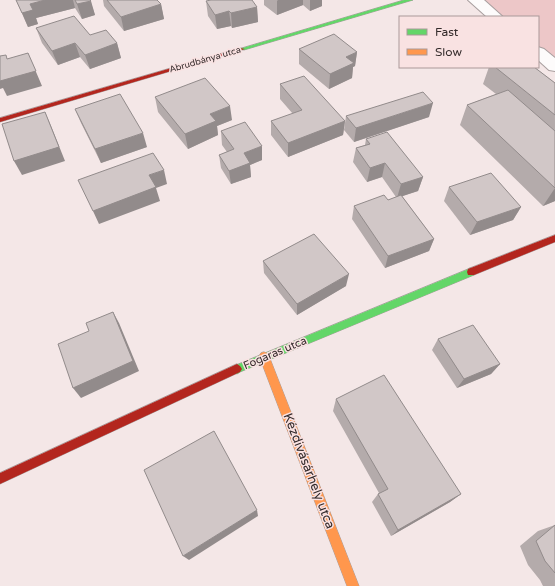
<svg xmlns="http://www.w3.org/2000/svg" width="555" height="586" font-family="'Varela Round',sans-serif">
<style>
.green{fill:#edc7c8}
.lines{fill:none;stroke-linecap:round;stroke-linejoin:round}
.street-casing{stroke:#a89e9e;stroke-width:2}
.fast-casing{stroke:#a89e9e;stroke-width:1}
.slow-casing{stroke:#a89e9e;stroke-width:1}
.jam-casing{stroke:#a89e9e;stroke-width:1}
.street{fill:#fdfbfb;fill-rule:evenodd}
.fast{fill:#63d668;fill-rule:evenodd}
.slow{fill:#ff974d;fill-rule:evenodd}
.jam{fill:#b3261e;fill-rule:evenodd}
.wall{fill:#b4abab}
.shaded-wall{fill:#928b8b}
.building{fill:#d1c7c7;stroke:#928b8b}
.labels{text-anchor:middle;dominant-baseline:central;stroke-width:3;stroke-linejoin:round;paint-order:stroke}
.far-street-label{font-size:9px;fill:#342b2b;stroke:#f9e2e2}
.street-label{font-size:11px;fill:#342b2b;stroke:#f9e2e2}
.near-street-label{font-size:13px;fill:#342b2b;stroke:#f9e2e2}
</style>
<rect width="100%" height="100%" fill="#f4e7e7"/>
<!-- green -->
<polygon class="green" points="475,0 555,0 555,66 538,52 538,17 496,17"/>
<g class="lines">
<!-- street casing -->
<g class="street-casing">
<g id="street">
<polygon points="468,0 484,0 503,17 487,17"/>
<polygon points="538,47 544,49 555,58 555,71 549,70 538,60"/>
</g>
</g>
<!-- fast casing -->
<g class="fast-casing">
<g id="fast">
<polygon points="404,0 413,0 244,50 239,49"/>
<polygon points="471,268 474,269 475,272 474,275 240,372 237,374 234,372 232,369 234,366"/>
</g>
</g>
<!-- slow casing -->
<g class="slow-casing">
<polygon id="slow" points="264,352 267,353 269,356 359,586 347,586 259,356 261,353"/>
</g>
<!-- jam casing -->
<g class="jam-casing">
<g id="jam">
<polygon points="240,48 245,49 0,122 0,118"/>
<polygon points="555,235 555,242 474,275 468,275 467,272 468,269"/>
<polygon points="237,364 240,366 242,369 240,372 0,484 0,473"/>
</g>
</g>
<!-- street -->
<use href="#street" class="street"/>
<!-- fast -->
<use href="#fast" class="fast"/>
<!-- slow -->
<use href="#slow" class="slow"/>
<!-- jam -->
<use href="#jam" class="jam"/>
</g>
<!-- wall -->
<g class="wall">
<polygon points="16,0 90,0 95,15 82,19 75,8 36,18 38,24 28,27"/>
<polygon points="103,0 157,0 161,4 164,19 124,31 104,6"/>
<polygon points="264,0 322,0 322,6 310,11 303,5 277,15 264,5"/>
<polygon points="206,1 257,7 258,22 232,28 231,26 217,29 208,16"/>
<polygon points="36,28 90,35 117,43 121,58 90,69 80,57 58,65 42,43"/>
<polygon points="299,49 357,52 355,66 353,67 352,78 329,89 299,64"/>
<polygon points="489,67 534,67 555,83 555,201 543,206 460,125 467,105 496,94 483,84"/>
<polygon points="280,84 345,121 343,135 288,157 271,135 271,121 293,114 280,99"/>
<polygon points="155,97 232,120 217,126 218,135 188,149 158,112"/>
<polygon points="75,109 147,147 101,163 81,123"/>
<polygon points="346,116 429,117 354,142 344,130"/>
<polygon points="221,131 262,160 250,165 251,177 231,184 221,168 219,155 227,152 222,145"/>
<polygon points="366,139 423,177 418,191 402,196 434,239 429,251 385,268 352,219 354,206 388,200 396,197 382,177 367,182 353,162 356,148 365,145"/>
<polygon points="449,187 521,207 513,220 470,235 444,201"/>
<polygon points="263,261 346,286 297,315 264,273"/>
<polygon points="438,339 500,364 491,374 457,388 432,350"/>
<polygon points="336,399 461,494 450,502 391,536 372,502 378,494 379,493 333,411"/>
<polygon points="555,525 555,586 543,586 540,580 528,565 520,546 538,531"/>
</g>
<!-- shaded-wall -->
<g class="shaded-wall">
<polygon points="45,0 73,0 75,8 36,18 38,24 28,27 22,13 30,4"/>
<polygon points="278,0 303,0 303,5 277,15 277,1"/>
<polygon points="310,0 322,0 322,6 310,11"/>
<polygon points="91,1 95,15 82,19 77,4"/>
<polygon points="161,4 164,19 124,31 121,17"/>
<polygon points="257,7 258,22 232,28 231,13"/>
<polygon points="229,11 231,26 217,29 215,15"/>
<polygon points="75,43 80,57 58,65 52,51"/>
<polygon points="117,43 121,58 90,69 85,55"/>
<polygon points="357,52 355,66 353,67 352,78 329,89 330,74 346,57"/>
<polygon points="28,53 42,86 7,96 3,88 0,89 0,79"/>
<polygon points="433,103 429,117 354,142 356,128"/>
<polygon points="230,106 232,120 217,126 218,135 188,149 185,134 210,114"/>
<polygon points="45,112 51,126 65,161 22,175 14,161"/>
<polygon points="345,121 343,135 288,157 288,143"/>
<polygon points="143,133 147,147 101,163 95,149"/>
<polygon points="262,146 262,160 250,165 251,177 231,184 229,171 244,153"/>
<polygon points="385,163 382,177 367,182 370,168"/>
<polygon points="164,170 167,184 156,188 160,201 99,224 93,211 149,175"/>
<polygon points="423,177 418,191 397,198 401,184"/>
<polygon points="555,188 555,201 543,206"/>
<polygon points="521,207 513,220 470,235 477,222"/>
<polygon points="434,239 429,251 385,268 388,256"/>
<polygon points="349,274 346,286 297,315 297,304"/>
<polygon points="113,312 119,323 139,371 81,398 73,388"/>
<polygon points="500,364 491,374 457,388 464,379"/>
<polygon points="461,494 450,502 391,536 398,530"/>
<polygon points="257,510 258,516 189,560 183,556"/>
</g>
<!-- building -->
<g class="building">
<polygon points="16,0 45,0 30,4 33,10 22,13"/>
<polygon points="75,0 90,0 91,1 77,4"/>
<polygon points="107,0 157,0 161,4 121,17"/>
<polygon points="211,0 252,0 257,7 231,13 229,11 215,15 206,1"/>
<polygon points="74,16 90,35 106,30 117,43 85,55 75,43 52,51 36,28"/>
<polygon points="334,34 357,52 346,57 354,63 330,74 299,49"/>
<polygon points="28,53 36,71 0,81 0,56 6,55 7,59"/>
<polygon points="495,67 534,67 555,83 555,115"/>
<polygon points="304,76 345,121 288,143 271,121 302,110 280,84"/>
<polygon points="205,78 230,106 210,114 216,121 185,134 155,97"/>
<polygon points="508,90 555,131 555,188 467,105"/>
<polygon points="423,92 433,103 356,128 346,116"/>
<polygon points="120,94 143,133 95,149 75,109"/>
<polygon points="45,112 59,147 14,161 2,124"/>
<polygon points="245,122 262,146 244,153 250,163 229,171 219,155 234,149 221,131"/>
<polygon points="387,132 423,177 401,184 385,163 370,168 356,148 370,144 366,139"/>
<polygon points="153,153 164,170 149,175 156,187 93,211 78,180"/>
<polygon points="491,173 521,207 477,222 449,187"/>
<polygon points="384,195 388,200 401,195 434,239 388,256 354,206"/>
<polygon points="314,234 349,274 297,304 263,261"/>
<polygon points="113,312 133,361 73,388 58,344 89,331 86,323"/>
<polygon points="473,325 500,364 464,379 438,339"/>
<polygon points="384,375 461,494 398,530 378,494 388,489 336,399"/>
<polygon points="214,431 257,510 183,556 144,470"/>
<polygon points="555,525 555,573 545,561 536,541"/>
</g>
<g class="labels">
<!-- far-street labels -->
<g class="far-street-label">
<text transform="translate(205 60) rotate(-16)">Abrudbánya utca</text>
</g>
<!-- street labels -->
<g class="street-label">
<text transform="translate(275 353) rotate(-23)">Fogaras utca</text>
</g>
<!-- near-street labels -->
<g class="near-street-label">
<text transform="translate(309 471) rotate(69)">Kézdivásárhely utca</text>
</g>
</g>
<!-- legend -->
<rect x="399" y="16" width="140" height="52" fill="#f9e2e2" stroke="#aa9999"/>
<rect x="407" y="29" width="20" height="6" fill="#63d668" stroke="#aa9999"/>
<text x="435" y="36" font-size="12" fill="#342b2b">Fast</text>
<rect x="407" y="49" width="20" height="6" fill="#ff974d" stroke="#aa9999"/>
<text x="435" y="56" font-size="12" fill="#342b2b">Slow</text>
</svg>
